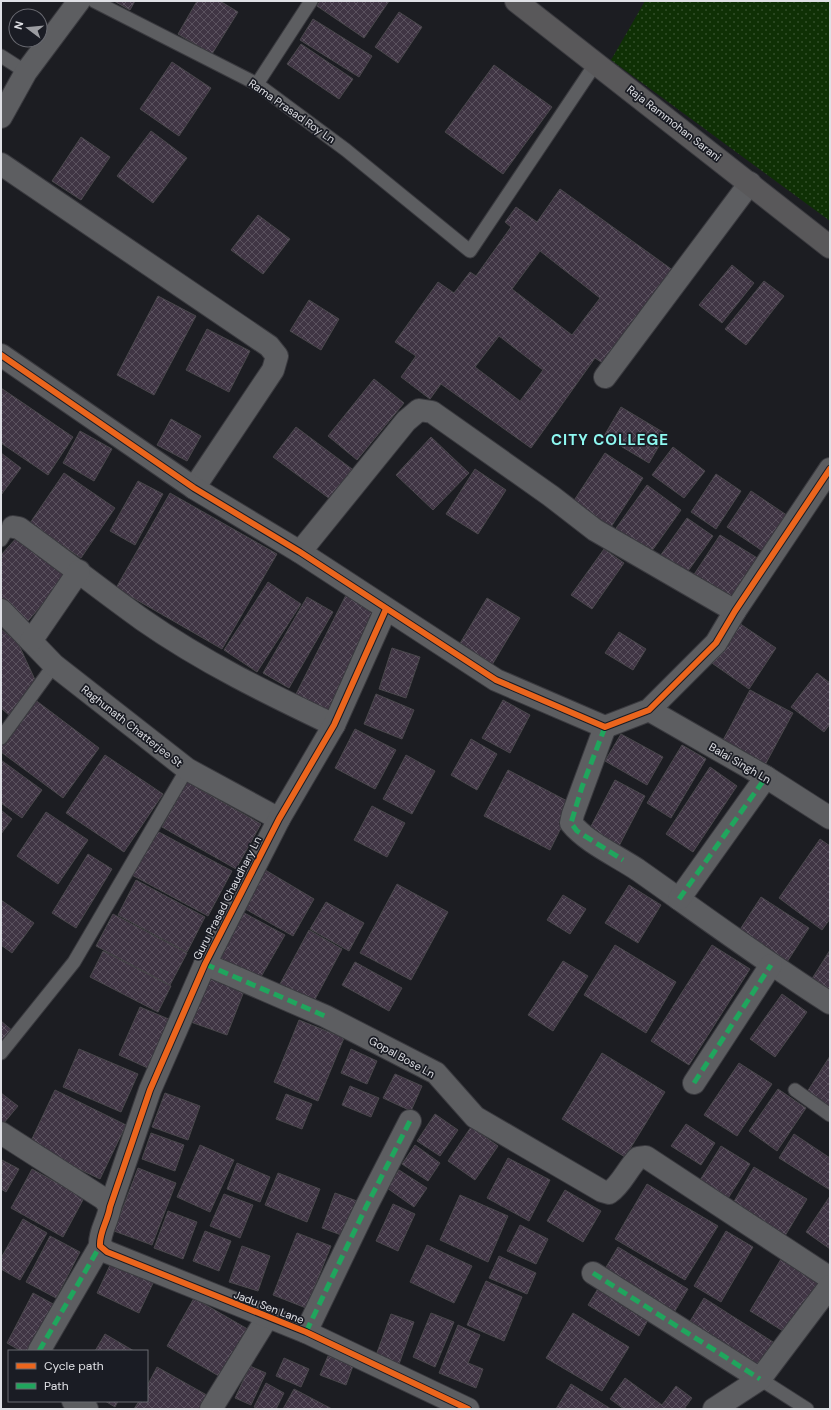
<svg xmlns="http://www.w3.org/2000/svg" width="831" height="1410" font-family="'DM Sans',sans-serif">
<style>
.park{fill:url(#park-dots)}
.building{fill:url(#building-cross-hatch);stroke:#49474b;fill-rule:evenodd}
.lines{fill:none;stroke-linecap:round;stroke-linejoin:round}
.service-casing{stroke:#3a3a3f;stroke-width:15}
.minor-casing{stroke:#3a3a3f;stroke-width:24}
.tertiary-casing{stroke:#3a3a3f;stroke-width:24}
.secondary-casing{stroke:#3a3a3f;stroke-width:24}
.service{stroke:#5d5e61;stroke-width:13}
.minor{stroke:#5d5e61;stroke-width:22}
.tertiary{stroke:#5d5e61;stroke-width:22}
.secondary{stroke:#59585a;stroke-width:22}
.quiet{stroke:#20a55d;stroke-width:5;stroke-dasharray:10 5;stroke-linecap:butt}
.cycleway-casing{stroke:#1a1c24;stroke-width:8}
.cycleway{stroke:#eb651d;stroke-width:6}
.labels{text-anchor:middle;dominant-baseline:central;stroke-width:3.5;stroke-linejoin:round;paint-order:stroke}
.street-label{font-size:11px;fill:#dfe0e5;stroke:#1a1c24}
.district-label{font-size:15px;font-weight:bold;letter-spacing:1px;fill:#8ef9f1;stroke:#1a1c24}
</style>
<defs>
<pattern id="park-dots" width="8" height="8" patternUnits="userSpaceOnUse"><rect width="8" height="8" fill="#0f3005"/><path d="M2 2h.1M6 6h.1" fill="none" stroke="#324e29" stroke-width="1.8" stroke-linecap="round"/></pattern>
<pattern id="building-cross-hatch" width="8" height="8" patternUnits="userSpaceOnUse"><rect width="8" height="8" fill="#403544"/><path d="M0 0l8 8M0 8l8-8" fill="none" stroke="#5b525f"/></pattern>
</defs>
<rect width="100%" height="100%" fill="#1c1d22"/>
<!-- park -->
<polygon class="park" points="645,1 830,1 830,221 611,60"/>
<!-- building -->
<g class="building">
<polygon points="114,1 135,1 130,10"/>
<polygon points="197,1 220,1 238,12 212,54 178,34"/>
<polygon points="320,1 389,1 364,38 317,6"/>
<polygon points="399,12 422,27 398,63 375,47"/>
<polygon points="313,19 372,56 359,77 300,40"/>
<polygon points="301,44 353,79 339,99 287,64"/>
<polygon points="172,62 211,88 179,136 140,109"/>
<polygon points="494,65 552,107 503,174 445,132"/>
<polygon points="151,131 187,158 153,203 117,176"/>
<polygon points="81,137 110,157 81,200 52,181"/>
<path d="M560,189l114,82 -67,95 -12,-8 -64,90 -90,-64 -11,15 -29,-22 15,-21 -21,-14 43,-60 16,11 16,-21 6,4 35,-49 -6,-5 11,-15 21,15zM540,251l60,47 -28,37 -60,-46zM499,336l44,34 -23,31 -45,-34z"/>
<polygon points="258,215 290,239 263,274 231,250"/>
<polygon points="732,265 754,283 722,323 699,305"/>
<polygon points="764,281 784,296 746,345 725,329"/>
<polygon points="158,296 196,316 154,395 117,375"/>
<polygon points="309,300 339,319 321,350 290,331"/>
<polygon points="207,329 250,351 229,392 186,370"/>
<polygon points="374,379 404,403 357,460 328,436"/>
<polygon points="1,388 73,437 48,475 1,443"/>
<polygon points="621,407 666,434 649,463 604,436"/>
<polygon points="171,419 201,436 187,461 157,445"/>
<polygon points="296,427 352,469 330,499 273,457"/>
<polygon points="80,431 112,449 94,481 63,463"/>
<polygon points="431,437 469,473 433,510 396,475"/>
<polygon points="673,447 705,471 684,498 652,475"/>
<polygon points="1,453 21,468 1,495"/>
<polygon points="605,453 643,478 611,527 573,502"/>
<polygon points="475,469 506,490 478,534 446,514"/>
<polygon points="64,473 115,508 81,558 30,523"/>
<polygon points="716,474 741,491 716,529 691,512"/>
<polygon points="138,481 163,494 135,545 110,531"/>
<polygon points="647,485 681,510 649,555 614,531"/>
<polygon points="751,491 791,518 767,554 727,527"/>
<polygon points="170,493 277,554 222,649 116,588"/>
<polygon points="687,518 713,536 686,574 660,556"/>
<polygon points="19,535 66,576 28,621 1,597 1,555"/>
<polygon points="720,535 759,559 731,604 691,579"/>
<polygon points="604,549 624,563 592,609 571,595"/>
<polygon points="268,582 301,604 257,672 224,650"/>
<polygon points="347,593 381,610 327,714 294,698"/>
<polygon points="307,597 333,612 289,688 263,673"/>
<polygon points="487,598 520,618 492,665 459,645"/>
<polygon points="736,621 776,648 749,689 709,661"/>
<polygon points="1,629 18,643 37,684 10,716 1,708"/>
<polygon points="619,632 646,649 633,670 605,653"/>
<polygon points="392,648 420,657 406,698 379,689"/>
<polygon points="817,673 830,683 830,724 824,732 791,707"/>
<polygon points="750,690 793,713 765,765 722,742"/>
<polygon points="376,694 414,710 402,739 364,724"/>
<polygon points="34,699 99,748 63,798 1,752 1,744"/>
<polygon points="503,700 530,715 510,753 482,738"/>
<polygon points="355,729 396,750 375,789 335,768"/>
<polygon points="621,734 663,757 647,785 605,761"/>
<polygon points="471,739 497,754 477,790 451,775"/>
<polygon points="682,745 706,759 671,818 647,803"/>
<polygon points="105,755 163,794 124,852 66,813"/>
<polygon points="406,755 435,771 412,814 383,799"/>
<polygon points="1,760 42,790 22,818 1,803"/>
<polygon points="710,767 737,786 693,852 666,834"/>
<polygon points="508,770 573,804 550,850 484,816"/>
<polygon points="615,780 645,796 619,846 589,830"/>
<polygon points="187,782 261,824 236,869 162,827"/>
<polygon points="372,806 405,823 387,857 354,840"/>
<polygon points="1,810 12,819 1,834"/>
<polygon points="46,812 88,840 58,884 17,856"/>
<polygon points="155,830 232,871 208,916 132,875"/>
<polygon points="820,839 830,846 830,919 822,930 779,898"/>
<polygon points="88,854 112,869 76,928 52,913"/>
<polygon points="262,868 314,899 293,936 240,906"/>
<polygon points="136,880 205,917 187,952 118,915"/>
<polygon points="397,884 448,912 411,980 360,953"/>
<polygon points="629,885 661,905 638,943 605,923"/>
<polygon points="563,895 586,909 570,934 547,920"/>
<polygon points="761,897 809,928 787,962 739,931"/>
<polygon points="1,900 34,923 12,953 1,945"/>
<polygon points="326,902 364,923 349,951 310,929"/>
<polygon points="237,909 285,935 258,982 211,955"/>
<polygon points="113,914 187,953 170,985 96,946"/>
<polygon points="309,930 342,949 313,1003 280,984"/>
<polygon points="615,945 676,982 646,1033 584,995"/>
<polygon points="712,945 750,969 689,1065 651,1041"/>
<polygon points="830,950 830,999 808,985"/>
<polygon points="103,951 171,986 158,1012 90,977"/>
<polygon points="563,961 588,976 553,1031 528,1015"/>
<polygon points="355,962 402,988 389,1011 342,985"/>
<polygon points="207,972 246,986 227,1035 188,1021"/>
<polygon points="782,994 807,1012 775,1057 750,1039"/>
<polygon points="140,1007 171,1020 150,1069 119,1055"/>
<polygon points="299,1020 344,1038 318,1101 274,1082"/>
<polygon points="1,1021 14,1032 1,1043"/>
<polygon points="79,1049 138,1074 121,1112 63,1087"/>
<polygon points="351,1049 377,1061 367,1084 341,1073"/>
<polygon points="602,1053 665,1092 625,1157 562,1119"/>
<polygon points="830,1056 830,1108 807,1092"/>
<polygon points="739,1063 772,1084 737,1136 704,1115"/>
<polygon points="395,1074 422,1086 411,1111 383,1098"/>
<polygon points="350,1086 379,1098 371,1117 342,1105"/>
<polygon points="778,1089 806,1108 777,1151 749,1131"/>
<polygon points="55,1090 126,1125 100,1179 29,1145"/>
<polygon points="1,1093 18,1106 3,1124 1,1122"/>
<polygon points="165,1093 200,1106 188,1140 152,1127"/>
<polygon points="286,1094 312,1104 302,1129 276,1119"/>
<polygon points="435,1114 458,1130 440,1156 417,1141"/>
<polygon points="686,1124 715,1143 701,1165 671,1146"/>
<polygon points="471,1127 498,1146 475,1180 448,1161"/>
<polygon points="151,1133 184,1145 175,1171 142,1159"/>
<polygon points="794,1134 830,1158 830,1190 779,1158"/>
<polygon points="200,1145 234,1160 210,1212 177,1197"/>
<polygon points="415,1145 440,1163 428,1181 402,1164"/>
<polygon points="721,1146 750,1164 725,1203 697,1185"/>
<polygon points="508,1158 550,1180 529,1221 487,1198"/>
<polygon points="2,1160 19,1169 6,1192 1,1189"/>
<polygon points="237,1163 270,1177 260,1202 227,1189"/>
<polygon points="754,1167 807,1199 785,1236 732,1205"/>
<polygon points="138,1168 176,1183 152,1245 114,1231"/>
<polygon points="32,1169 84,1198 63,1237 11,1208"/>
<polygon points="399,1170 427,1188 414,1207 387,1188"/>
<polygon points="278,1173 320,1189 307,1222 265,1205"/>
<polygon points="647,1184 718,1226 685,1280 615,1239"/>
<polygon points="565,1190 601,1211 583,1242 547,1221"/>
<polygon points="335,1193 357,1201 344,1236 322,1228"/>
<polygon points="224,1194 253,1205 240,1238 210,1226"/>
<polygon points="460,1195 508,1216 488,1262 440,1240"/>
<polygon points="830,1196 830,1249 806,1232"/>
<polygon points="393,1204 415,1214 398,1251 376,1241"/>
<polygon points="168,1211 197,1222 183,1259 154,1248"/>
<polygon points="23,1219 47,1233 20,1280 1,1269 1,1258"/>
<polygon points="520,1225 548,1239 536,1264 507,1251"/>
<polygon points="205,1231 231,1241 219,1271 193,1261"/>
<polygon points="726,1231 753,1247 721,1302 694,1286"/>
<polygon points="297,1233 331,1246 306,1308 273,1295"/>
<polygon points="50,1236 80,1252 56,1298 26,1282"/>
<polygon points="427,1245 472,1266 454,1303 410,1282"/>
<polygon points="242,1246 270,1256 258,1291 229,1282"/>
<polygon points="618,1247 688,1289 672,1316 602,1274"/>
<polygon points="499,1256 536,1273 527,1294 489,1278"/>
<polygon points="781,1259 819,1282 788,1334 750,1311"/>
<polygon points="112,1261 154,1281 139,1313 97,1293"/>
<polygon points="486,1281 522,1297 504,1341 467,1325"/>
<polygon points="602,1282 652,1313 639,1336 588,1305"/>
<polygon points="33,1293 55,1305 31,1351 21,1351 7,1343"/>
<polygon points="194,1298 251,1331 224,1379 167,1346"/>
<polygon points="704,1298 773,1342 755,1371 686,1328"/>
<polygon points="431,1313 454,1322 435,1367 413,1357"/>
<polygon points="573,1313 629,1347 602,1391 546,1358"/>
<polygon points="391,1314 414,1322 398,1367 375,1358"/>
<polygon points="458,1325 480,1335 468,1363 483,1369 476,1388 439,1373"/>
<polygon points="105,1334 134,1351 95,1351"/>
<polygon points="328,1356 353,1366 346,1385 320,1375"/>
<polygon points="284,1358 309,1369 301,1387 276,1376"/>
<polygon points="250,1366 266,1373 251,1405 235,1398"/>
<polygon points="157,1367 212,1398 206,1409 134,1409 139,1401 147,1401 147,1386"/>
<polygon points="625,1378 662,1405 676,1386 692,1398 684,1409 624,1409 610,1399"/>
<polygon points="266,1383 284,1393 276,1409 258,1409 254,1407"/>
<polygon points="571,1384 611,1409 556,1409"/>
<polygon points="294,1389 332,1409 283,1409"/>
<polygon points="105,1401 118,1401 115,1407"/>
</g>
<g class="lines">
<!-- service casing -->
<g class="service-casing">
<g id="service">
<polyline points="94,1 257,84 346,150 470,251 596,63"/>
<polyline points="1,56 26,72"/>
<polyline points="257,84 311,1"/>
<polyline points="1,540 7,530 13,527"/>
<polyline points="1,738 54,665"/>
<polyline points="1,1053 74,962 187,769"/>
<polyline points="795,1090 830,1115"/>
<polyline points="760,1379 807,1409"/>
</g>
</g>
<!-- minor casing -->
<g class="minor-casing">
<g id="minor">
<polyline points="1,164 269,346 277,356 273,370 194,488"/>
<polyline points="1,355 194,488 300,552 496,680 605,727 649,710 716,643 735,611 830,469"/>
<polyline points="605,377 750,183"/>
<path d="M13,527l6,1c42,30 82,62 124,92 60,42 126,74 191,105"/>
<polyline points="300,552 406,421 419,410 432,412 551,496 595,530 735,611"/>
<polyline points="1,610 54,665 187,769 279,819"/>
<polyline points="31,641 79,571"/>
<polyline points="649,710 766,777 830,818"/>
<path d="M605,727l-32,87 -2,9c15,19 46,33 67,47 64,45 126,91 192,133"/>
<polyline points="679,899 766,777"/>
<path d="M205,964l120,52 111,57 39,44 127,74 7,2c13,-9 18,-24 29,-35l8,-1 184,121"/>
<polyline points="694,1083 771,965"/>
<polyline points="110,1207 150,1090 205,964 279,819 334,725 386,609"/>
<polyline points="593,1273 760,1379"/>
<polyline points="306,1332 366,1207 410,1121"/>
<polyline points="39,1351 100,1246"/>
<polyline points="73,1401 87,1409"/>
<polyline points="211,1409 267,1318"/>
</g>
</g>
<!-- tertiary casing -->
<g class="tertiary-casing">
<g id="tertiary">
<polyline points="1,117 26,72 79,1"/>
<path d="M1,1133l103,66 6,8c-2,14 -11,25 -10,39l7,6 199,80 162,77"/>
<polyline points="714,1409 760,1379 830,1286"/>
</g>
</g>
<!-- secondary casing -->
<g class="secondary-casing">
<polyline id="secondary" points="516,1 830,247"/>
</g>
<!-- service -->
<use href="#service" class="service"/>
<!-- minor -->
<use href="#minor" class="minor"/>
<!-- tertiary -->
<use href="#tertiary" class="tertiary"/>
<!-- secondary -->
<use href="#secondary" class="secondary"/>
<!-- quiet -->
<g class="quiet">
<polyline points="605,727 582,787 571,823 577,831 623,860"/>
<polyline points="679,899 766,777"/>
<polyline points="205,964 325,1016"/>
<polyline points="694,1083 771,965"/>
<polyline points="593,1273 760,1379"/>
<polyline points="306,1332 366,1207 410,1121"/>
<polyline points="39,1351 100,1246"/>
</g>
<!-- cycleway casing -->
<g class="cycleway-casing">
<g id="cycleway">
<polyline points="1,355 194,488 300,552 496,680 605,727 649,710 716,643 735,611 830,469"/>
<path d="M386,609l-52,116 -55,94 -74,145 -55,126 -40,117c-2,14 -11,25 -10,39l7,6 199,80 162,77"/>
</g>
</g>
<!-- cycleway -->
<use href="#cycleway" class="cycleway"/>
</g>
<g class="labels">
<!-- street labels -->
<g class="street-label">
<text transform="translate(292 111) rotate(35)">Rama Prasad Roy Ln</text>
<text transform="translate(674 123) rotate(38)">Raja Rammohan Sarani</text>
<text transform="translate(132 726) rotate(38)">Raghunath Chatterjee St</text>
<text transform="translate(740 763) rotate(30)">Balai Singh Ln</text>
<text transform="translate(227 898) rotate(-63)">Guru Prasad Chaudhary Ln</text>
<text transform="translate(402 1057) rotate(29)">Gopal Bose Ln</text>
<text transform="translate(269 1307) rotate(21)">Jadu Sen Lane</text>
</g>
<!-- district labels -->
<g class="district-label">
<text x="610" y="440">CITY COLLEGE</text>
</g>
</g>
<!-- border -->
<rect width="831" height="1410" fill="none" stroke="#dfe0e5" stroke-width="4"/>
<!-- legend -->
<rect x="8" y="1350" width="140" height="52" fill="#1a1c24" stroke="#696a71"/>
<rect x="16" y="1363" width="20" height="6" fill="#eb651d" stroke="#696a71"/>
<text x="44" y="1370" font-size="12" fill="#dfe0e5">Cycle path</text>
<rect x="16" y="1383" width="20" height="6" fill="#20a55d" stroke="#696a71"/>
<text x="44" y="1390" font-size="12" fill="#dfe0e5">Path</text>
<!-- north arrow -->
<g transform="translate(28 28) rotate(286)"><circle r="19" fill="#1a1c24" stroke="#696a71"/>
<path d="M0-3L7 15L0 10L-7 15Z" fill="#9b9ca1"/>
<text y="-6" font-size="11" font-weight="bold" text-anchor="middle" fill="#dfe0e5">N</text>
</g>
</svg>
